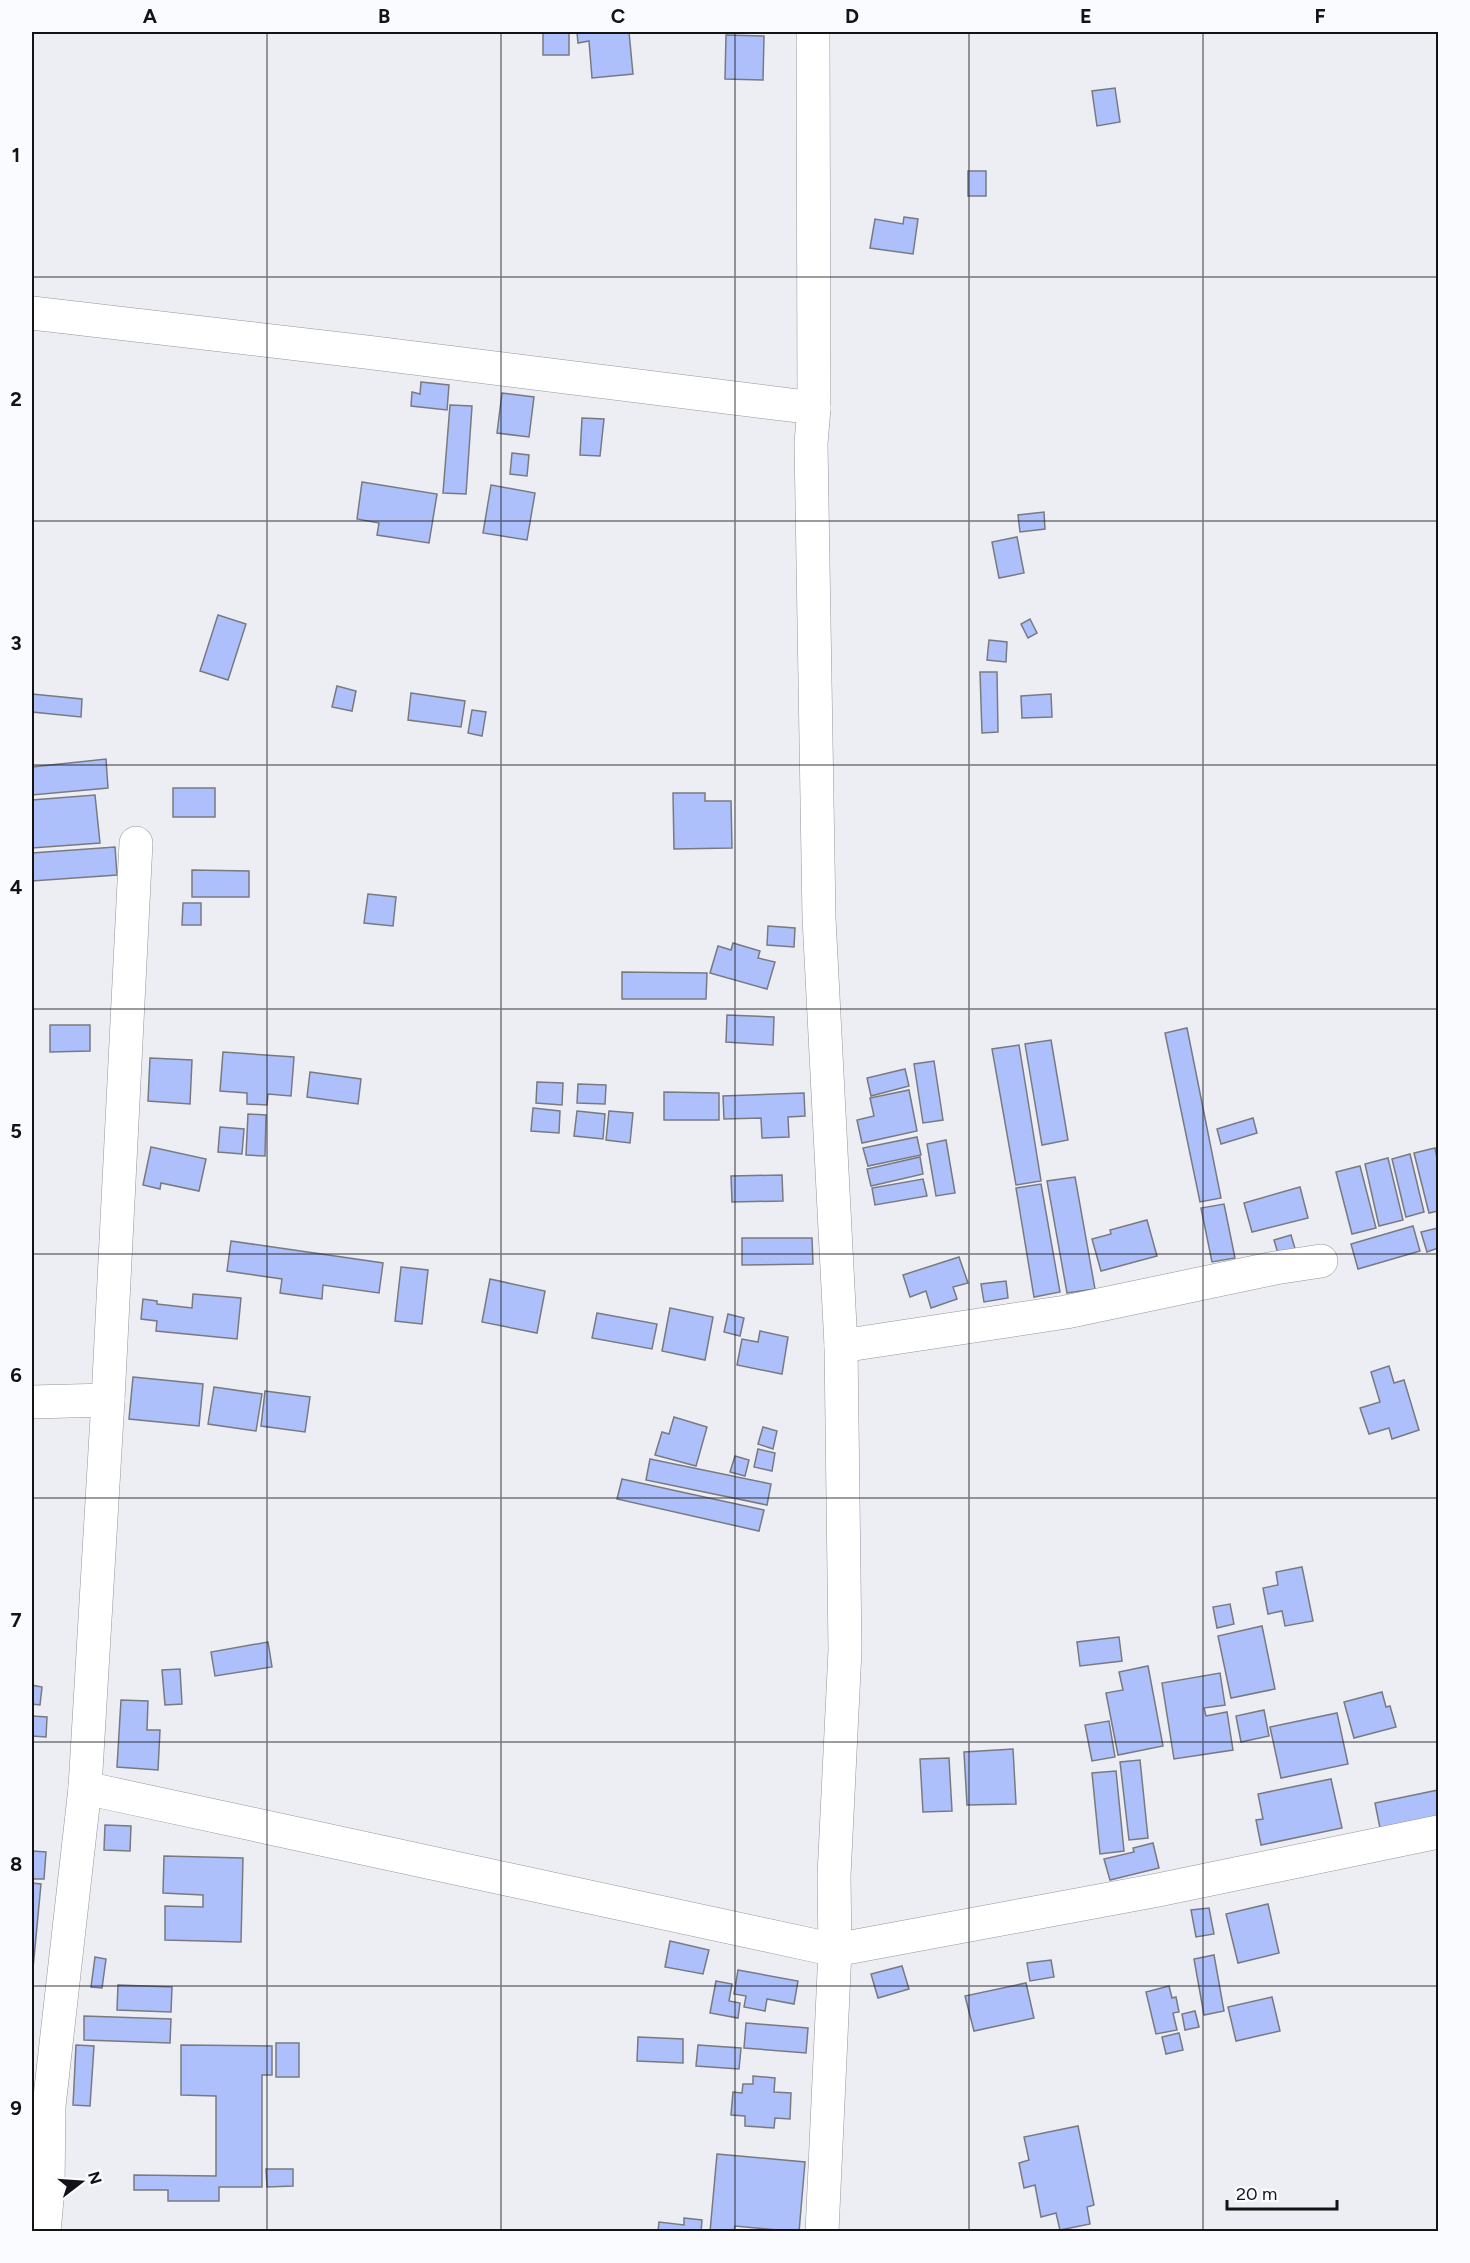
<svg xmlns="http://www.w3.org/2000/svg" width="1470" height="2263" font-family="Figtree,sans-serif">
<style>
.building{fill:#aec0fc;stroke:#797a80;stroke-width:1.5}
.lines{fill:none;stroke-linecap:round;stroke-linejoin:round}
.street-casing{stroke:#94969c;stroke-width:34}
.street{stroke:#fff;stroke-width:33}
.grid{fill:none;stroke:#131315;stroke-width:1.5;stroke-opacity:0.55}
.neatline{fill:none;stroke:#131315;stroke-width:2}
.grid-label{font-size:20px;text-anchor:middle;font-weight:bold;fill:#131315}
</style>
<rect width="100%" height="100%" fill="#eceef4"/>
<!-- building -->
<g class="building">
<rect x="543" y="32" width="26" height="23"/>
<polygon points="577,32 629,32 633,74 592,78 589,41 578,43"/>
<polygon points="726,35 764,36 763,80 725,79"/>
<polygon points="1115,88 1120,122 1097,126 1092,91"/>
<rect x="968" y="171" width="18" height="25"/>
<polygon points="904,217 918,219 913,254 870,248 875,219 903,224"/>
<polygon points="421,382 449,385 447,410 411,406 412,392 420,394"/>
<polygon points="502,393 534,397 529,437 497,433"/>
<polygon points="450,405 472,406 466,494 443,493"/>
<polygon points="582,418 604,419 600,456 580,455"/>
<polygon points="512,453 529,455 527,476 510,474"/>
<polygon points="362,482 437,494 429,543 377,535 379,523 357,519"/>
<polygon points="491,485 535,493 527,540 483,533"/>
<polygon points="1044,512 1045,529 1020,532 1018,515"/>
<polygon points="1017,537 1024,573 999,578 992,542"/>
<polygon points="218,615 246,624 228,680 200,671"/>
<polygon points="1030,619 1037,633 1028,638 1021,624"/>
<polygon points="989,640 1007,642 1006,662 987,660"/>
<polygon points="980,672 997,672 998,732 982,733"/>
<polygon points="337,686 356,691 352,711 332,707"/>
<polygon points="411,693 465,701 461,727 408,720"/>
<polygon points="32,694 82,699 81,717 32,712"/>
<polygon points="1051,694 1052,717 1022,718 1021,696"/>
<polygon points="472,710 486,712 482,736 468,733"/>
<polygon points="106,759 108,788 32,795 32,767"/>
<rect x="173" y="788" width="42" height="29"/>
<polygon points="673,793 705,793 705,801 731,801 732,848 674,849"/>
<polygon points="95,795 100,843 32,848 32,800"/>
<polygon points="115,847 117,875 32,881 32,853"/>
<polygon points="192,870 249,871 249,897 192,897"/>
<polygon points="368,894 396,897 393,926 364,923"/>
<polygon points="183,903 201,903 201,925 182,925"/>
<polygon points="768,926 795,928 794,947 767,945"/>
<polygon points="733,943 760,951 758,958 775,962 767,989 710,973 718,946 731,950"/>
<polygon points="622,972 707,973 706,999 622,999"/>
<polygon points="727,1015 774,1017 773,1045 726,1042"/>
<polygon points="50,1025 90,1025 90,1051 50,1052"/>
<polygon points="1187,1028 1221,1198 1200,1202 1165,1033"/>
<polygon points="1051,1040 1068,1140 1042,1145 1025,1044"/>
<polygon points="1019,1045 1041,1181 1016,1185 992,1049"/>
<polygon points="223,1052 294,1057 291,1096 268,1094 267,1105 247,1104 247,1093 220,1091"/>
<polygon points="150,1058 192,1060 190,1104 148,1101"/>
<polygon points="934,1061 943,1120 923,1123 914,1064"/>
<polygon points="905,1069 909,1086 871,1096 867,1078"/>
<polygon points="310,1072 361,1079 358,1104 307,1097"/>
<polygon points="537,1082 563,1083 562,1105 536,1103"/>
<polygon points="578,1084 606,1085 605,1104 577,1103"/>
<polygon points="909,1090 917,1131 862,1143 857,1120 874,1116 870,1098"/>
<polygon points="664,1092 719,1093 719,1120 664,1120"/>
<polygon points="804,1093 805,1116 788,1117 789,1137 762,1138 761,1118 724,1119 723,1096"/>
<polygon points="533,1108 560,1111 559,1133 531,1131"/>
<polygon points="577,1111 605,1114 603,1139 574,1136"/>
<polygon points="609,1111 633,1113 630,1143 606,1140"/>
<polygon points="248,1114 266,1115 265,1156 246,1155"/>
<polygon points="1253,1118 1257,1133 1221,1144 1217,1129"/>
<polygon points="220,1127 244,1129 242,1154 218,1152"/>
<polygon points="917,1137 921,1155 868,1166 863,1148"/>
<polygon points="946,1140 955,1193 936,1196 927,1144"/>
<polygon points="151,1147 206,1159 199,1191 161,1183 160,1189 143,1185"/>
<polygon points="1435,1148 1438,1164 1438,1211 1429,1213 1414,1153"/>
<polygon points="1410,1154 1424,1212 1406,1217 1392,1159"/>
<polygon points="920,1157 923,1174 871,1186 867,1169"/>
<polygon points="1388,1158 1403,1220 1379,1226 1365,1164"/>
<polygon points="1360,1166 1376,1228 1352,1234 1336,1172"/>
<polygon points="782,1175 783,1201 732,1202 731,1176"/>
<polygon points="1075,1177 1095,1289 1067,1293 1047,1181"/>
<polygon points="923,1179 927,1196 875,1205 872,1188"/>
<polygon points="1041,1184 1060,1292 1034,1297 1016,1188"/>
<polygon points="1300,1187 1308,1218 1252,1232 1244,1203"/>
<polygon points="1224,1204 1235,1258 1212,1262 1201,1208"/>
<polygon points="1147,1220 1157,1256 1101,1271 1092,1239 1111,1234 1110,1230"/>
<polygon points="1413,1226 1420,1251 1358,1269 1351,1244"/>
<polygon points="1438,1228 1438,1248 1427,1252 1421,1232"/>
<polygon points="1291,1235 1296,1252 1279,1257 1274,1240"/>
<polygon points="742,1238 812,1238 813,1264 742,1265"/>
<polygon points="231,1241 383,1263 379,1293 323,1285 322,1299 280,1293 282,1279 227,1271"/>
<polygon points="959,1257 968,1283 953,1287 957,1299 931,1308 926,1291 910,1297 903,1275"/>
<polygon points="401,1267 428,1270 422,1324 395,1321"/>
<polygon points="490,1279 545,1291 537,1333 482,1322"/>
<polygon points="1006,1281 1008,1298 984,1302 981,1284"/>
<polygon points="193,1294 241,1298 237,1339 156,1331 157,1321 141,1319 143,1299 157,1301 157,1304 192,1308"/>
<polygon points="670,1308 713,1317 705,1360 662,1351"/>
<polygon points="597,1313 657,1324 652,1349 592,1338"/>
<polygon points="728,1314 744,1318 740,1336 724,1332"/>
<polygon points="760,1331 788,1337 782,1374 737,1365 742,1339 758,1342"/>
<polygon points="1389,1366 1394,1383 1404,1380 1419,1430 1392,1439 1389,1428 1369,1434 1360,1408 1380,1402 1371,1372"/>
<polygon points="133,1377 203,1384 199,1426 129,1419"/>
<polygon points="214,1387 262,1394 256,1431 208,1424"/>
<polygon points="265,1391 310,1397 305,1432 261,1426"/>
<polygon points="674,1417 707,1427 696,1466 655,1455 662,1432 669,1434"/>
<polygon points="763,1427 777,1431 773,1449 758,1444"/>
<polygon points="758,1449 775,1453 772,1471 754,1467"/>
<polygon points="735,1456 749,1460 745,1476 730,1472"/>
<polygon points="650,1459 771,1484 767,1505 646,1480"/>
<polygon points="622,1479 764,1510 759,1531 617,1499"/>
<polygon points="1302,1567 1313,1621 1285,1626 1282,1611 1268,1614 1263,1588 1278,1585 1276,1572"/>
<polygon points="1230,1604 1234,1624 1217,1628 1213,1607"/>
<polygon points="1262,1626 1275,1689 1231,1698 1218,1636"/>
<polygon points="1119,1637 1122,1661 1080,1666 1077,1642"/>
<polygon points="268,1642 272,1667 215,1676 211,1652"/>
<polygon points="1148,1666 1163,1746 1118,1755 1106,1693 1123,1690 1119,1672"/>
<polygon points="180,1669 182,1704 165,1705 162,1670"/>
<polygon points="1220,1673 1225,1705 1204,1708 1206,1716 1227,1712 1233,1750 1174,1759 1162,1683"/>
<polygon points="32,1685 42,1687 40,1705 32,1704"/>
<polygon points="1382,1692 1386,1707 1390,1706 1396,1727 1354,1738 1344,1702"/>
<polygon points="121,1700 148,1701 147,1730 160,1730 158,1770 117,1767"/>
<polygon points="1264,1710 1269,1736 1241,1742 1236,1716"/>
<polygon points="1337,1713 1348,1764 1281,1778 1270,1727"/>
<polygon points="32,1716 47,1717 46,1737 32,1736"/>
<polygon points="1109,1721 1115,1757 1092,1761 1085,1725"/>
<polygon points="1013,1749 1016,1804 967,1805 964,1752"/>
<polygon points="949,1758 952,1811 923,1812 920,1759"/>
<polygon points="1140,1760 1148,1838 1129,1840 1120,1762"/>
<polygon points="1116,1771 1124,1851 1100,1854 1092,1773"/>
<polygon points="1331,1779 1342,1828 1261,1845 1256,1820 1263,1819 1258,1794"/>
<polygon points="1438,1790 1438,1816 1380,1828 1375,1803"/>
<polygon points="105,1825 131,1826 130,1851 104,1850"/>
<polygon points="1153,1843 1159,1868 1110,1880 1104,1859 1134,1852 1133,1848"/>
<polygon points="32,1851 46,1852 44,1879 32,1879"/>
<polygon points="164,1856 243,1858 241,1942 165,1940 165,1906 203,1907 203,1895 163,1893"/>
<polygon points="32,1883 41,1884 32,1979"/>
<polygon points="1268,1904 1279,1953 1238,1963 1226,1914"/>
<polygon points="1209,1908 1214,1934 1196,1937 1191,1910"/>
<polygon points="670,1941 709,1950 703,1974 665,1967"/>
<polygon points="1214,1955 1224,2011 1204,2015 1194,1959"/>
<polygon points="95,1957 106,1959 102,1988 91,1987"/>
<polygon points="1051,1960 1054,1977 1030,1981 1027,1963"/>
<polygon points="902,1966 909,1989 878,1998 871,1974"/>
<polygon points="738,1970 798,1981 794,2004 767,1999 765,2011 744,2007 746,1996 734,1994"/>
<polygon points="716,1981 732,1984 729,2001 740,2003 738,2018 710,2013"/>
<polygon points="1026,1983 1034,2018 974,2031 965,1996"/>
<polygon points="118,1985 172,1987 171,2012 117,2010"/>
<polygon points="1169,1986 1172,1998 1176,1997 1179,2012 1173,2013 1177,2030 1156,2034 1146,1992"/>
<polygon points="1272,1997 1280,2031 1236,2041 1228,2007"/>
<polygon points="1195,2011 1199,2027 1185,2030 1182,2014"/>
<polygon points="84,2016 171,2019 170,2043 84,2040"/>
<polygon points="746,2023 808,2028 806,2053 744,2048"/>
<polygon points="1179,2033 1183,2050 1166,2054 1162,2037"/>
<polygon points="638,2037 683,2039 683,2063 637,2061"/>
<rect x="276" y="2043" width="23" height="34"/>
<polygon points="76,2045 94,2046 90,2106 73,2105"/>
<polygon points="181,2045 272,2046 272,2075 262,2075 262,2187 219,2187 219,2201 168,2201 168,2190 134,2190 134,2175 216,2176 216,2096 181,2095"/>
<polygon points="698,2045 741,2048 739,2069 696,2066"/>
<polygon points="753,2076 775,2078 774,2092 791,2093 790,2119 775,2118 774,2128 745,2126 745,2116 731,2115 733,2092 742,2093 743,2084 753,2084"/>
<polygon points="1078,2126 1094,2205 1087,2207 1090,2224 1060,2230 1056,2213 1041,2217 1035,2185 1024,2188 1019,2163 1029,2160 1024,2137"/>
<polygon points="717,2154 805,2162 799,2232 735,2226 734,2232 710,2232"/>
<polygon points="266,2169 293,2169 293,2186 267,2187"/>
<polygon points="684,2218 702,2220 701,2232 658,2232 659,2222 684,2225"/>
</g>
<g class="lines">
<!-- street casing -->
<g class="street-casing">
<g id="street">
<polyline points="813,32 814,408 811,443 819,918 841,1346 845,1650 834,1876 835,1950 822,2232"/>
<polyline points="32,313 366,352 814,408"/>
<polyline points="841,1346 1066,1312 1275,1268 1321,1261"/>
<polyline points="32,1402 108,1400"/>
<polyline points="85,1788 835,1950 1158,1890 1438,1832"/>
<polyline points="44,2232 48,2188 49,2106 85,1788 108,1400 136,843"/>
</g>
</g>
<!-- street -->
<use href="#street" class="street"/>
</g>
<!-- grid -->
<path class="grid" d="M267,32v2200M501,32v2200M735,32v2200M969,32v2200M1203,32v2200M32,277h1406M32,521h1406M32,765h1406M32,1009h1406M32,1254h1406M32,1498h1406M32,1742h1406M32,1986h1406"/>
<!-- border -->
<rect width="1470" height="2263" fill="none" stroke="#fafbff" stroke-width="66"/>
<!-- north arrow -->
<g transform="translate(81 2182) rotate(73)" stroke="#fafbff" stroke-width="4.5" paint-order="stroke">
<path d="M0-4.5L10 22L0 15L-10 22Z" fill="#131315"/>
<text y="-9" font-size="16" font-weight="bold" text-anchor="middle" fill="#131315">N</text>
</g>
<!-- scale -->
<path d="M1227 2200v9h110v-9" fill="none" stroke="#131315" stroke-width="3"/>
<text x="1236" y="2200" font-size="18" fill="#131315" stroke="#fafbff" stroke-width="4.5" paint-order="stroke">20 m</text>
<rect x="33" y="33" width="1404" height="2197" class="neatline"/>
<g class="grid-label">
<text x="150" y="23">A</text>
<text x="384" y="23">B</text>
<text x="618" y="23">C</text>
<text x="852" y="23">D</text>
<text x="1086" y="23">E</text>
<text x="1320" y="23">F</text>
<text x="16" y="162">1</text>
<text x="16" y="406">2</text>
<text x="16" y="650">3</text>
<text x="16" y="894">4</text>
<text x="16" y="1138">5</text>
<text x="16" y="1382">6</text>
<text x="16" y="1627">7</text>
<text x="16" y="1871">8</text>
<text x="16" y="2115">9</text>
</g>
</svg>
